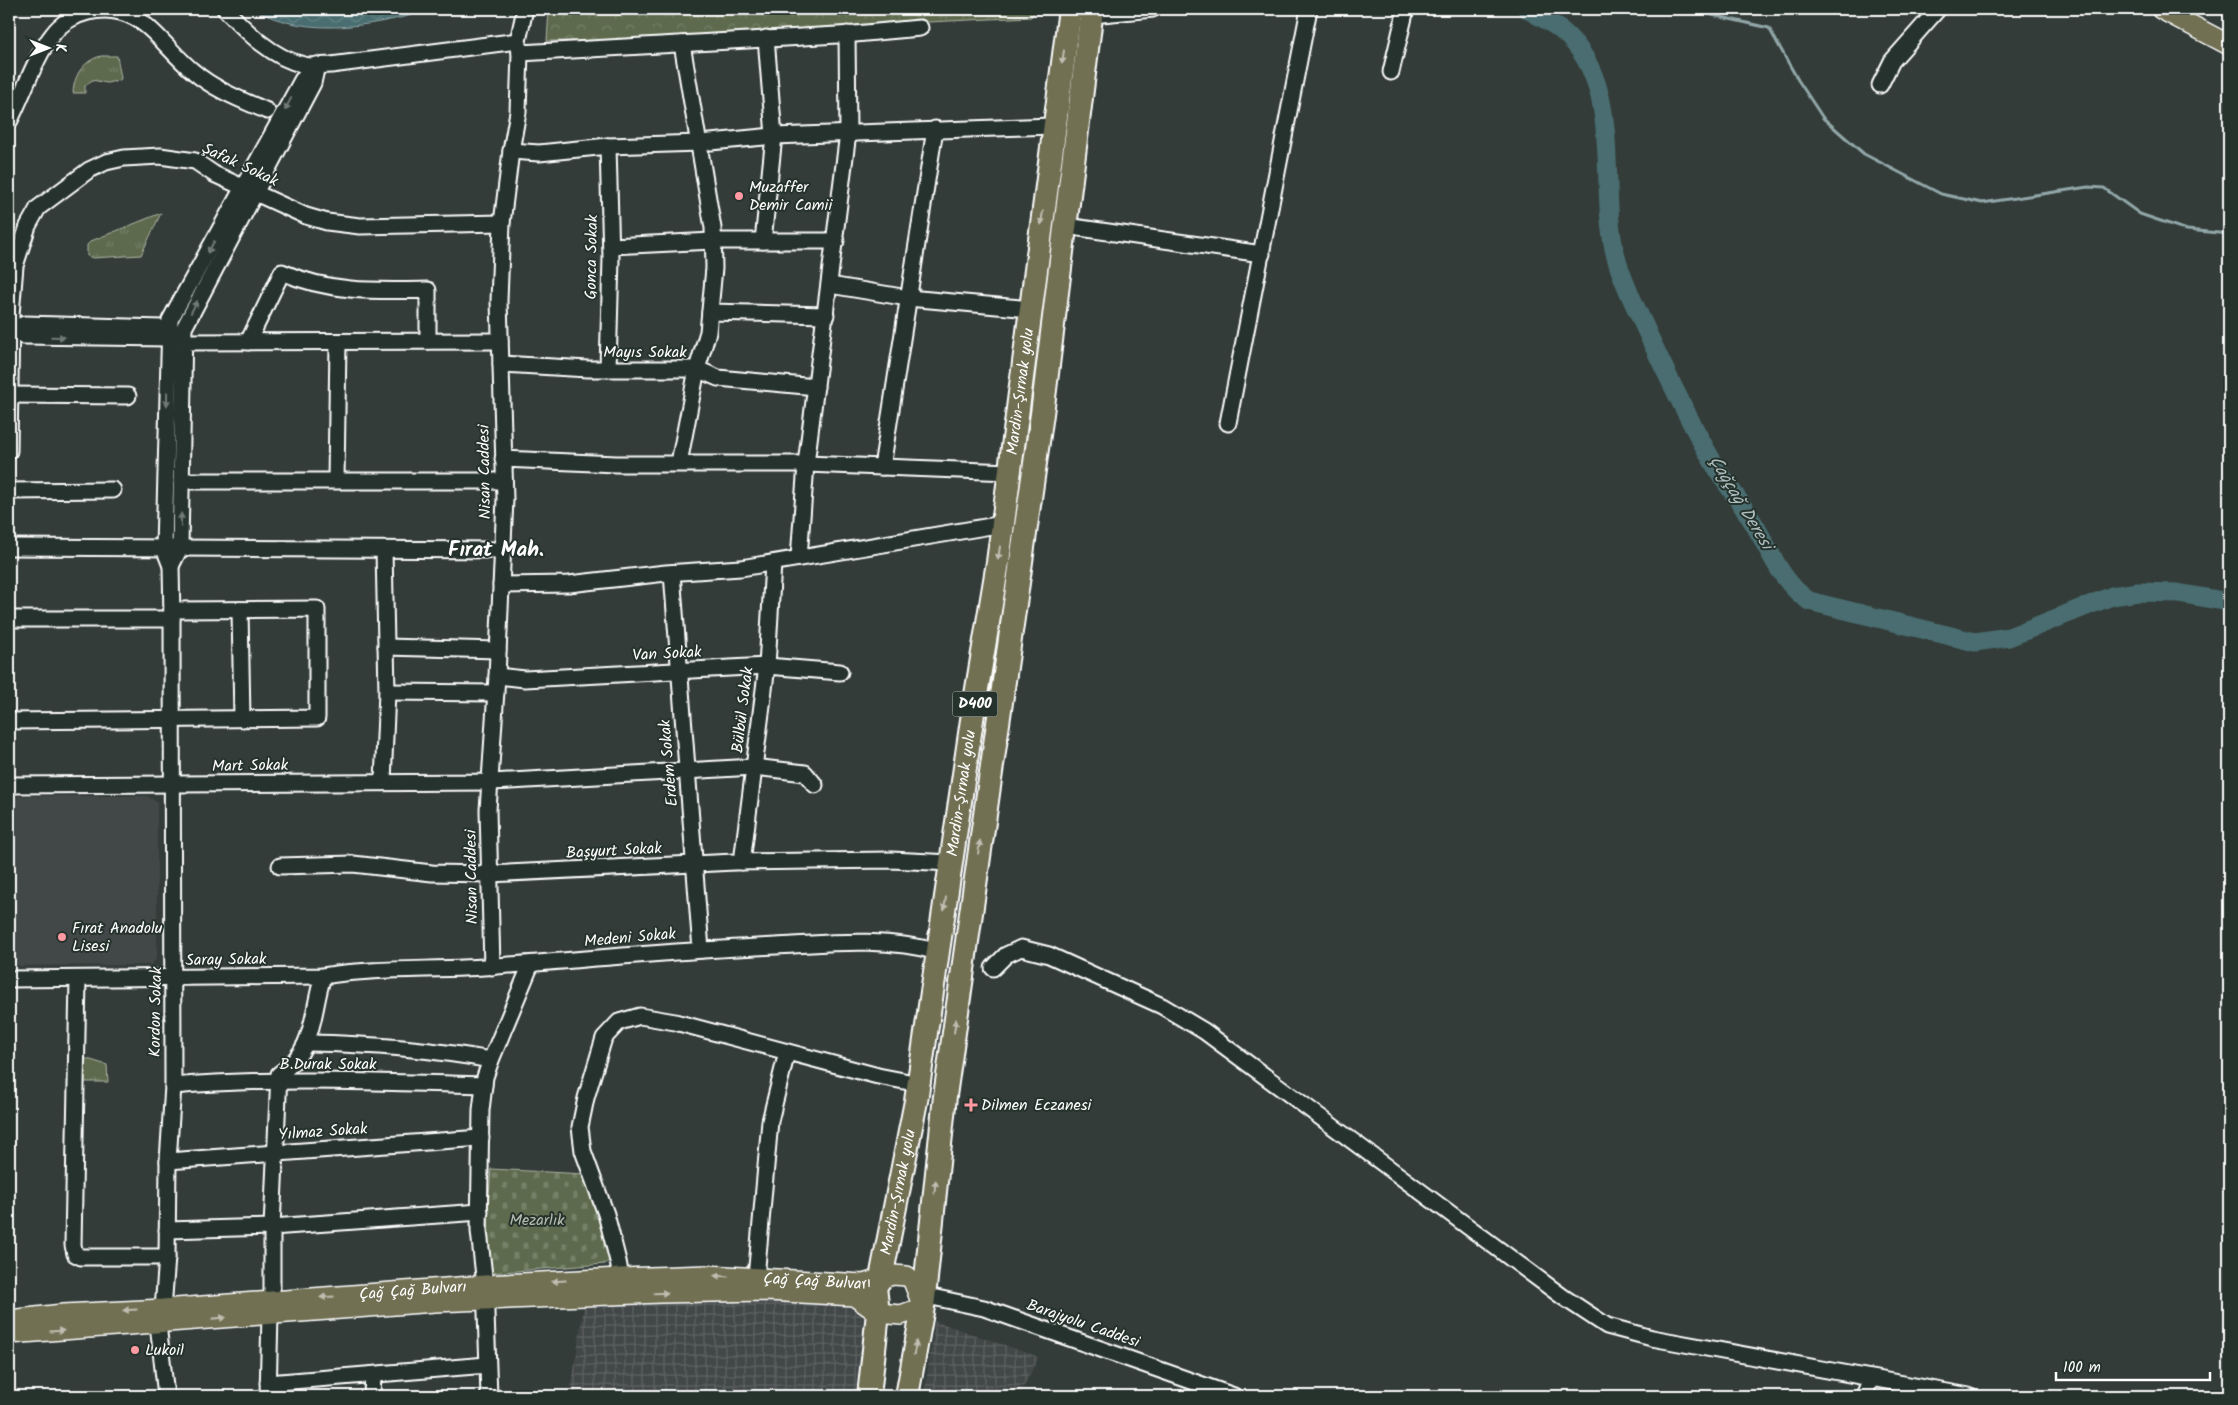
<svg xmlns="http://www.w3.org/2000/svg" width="2238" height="1405" font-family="Kalam,sans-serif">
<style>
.built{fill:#434647}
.industrial{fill:url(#industrial-grid)}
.forest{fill:url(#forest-crowns);stroke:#aeb5a6}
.cemetery{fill:url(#cemetery-stones);stroke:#aeb5a6}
.park{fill:url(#park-tufts);stroke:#aeb5a6}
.water{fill:url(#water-waves);stroke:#92a7a9}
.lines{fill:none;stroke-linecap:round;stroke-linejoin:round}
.stream{stroke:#92a7a9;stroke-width:3}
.river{stroke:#496d6f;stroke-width:19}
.minor-casing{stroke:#fff;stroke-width:19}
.major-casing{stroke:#fff;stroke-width:22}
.highway-casing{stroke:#fff;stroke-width:26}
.minor{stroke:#26332d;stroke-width:15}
.major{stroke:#716f52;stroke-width:19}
.highway{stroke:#716f52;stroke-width:22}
.oneway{fill:#bfbeb1}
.oneway2{fill:#727a76}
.poi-dot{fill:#ff9aa2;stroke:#26332d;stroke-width:2}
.labels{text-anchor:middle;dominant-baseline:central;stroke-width:4;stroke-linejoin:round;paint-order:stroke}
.shield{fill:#26332d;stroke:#bec2c0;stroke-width:1}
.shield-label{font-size:15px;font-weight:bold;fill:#fff}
.street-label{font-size:16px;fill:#fff;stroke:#26332d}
.poi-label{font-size:16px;fill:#fff;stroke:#26332d;text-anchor:start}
.park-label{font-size:16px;fill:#b6bcaf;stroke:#26332d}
.water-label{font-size:18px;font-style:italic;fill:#adbdbe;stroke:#26332d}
.district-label{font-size:21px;font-weight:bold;fill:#fff;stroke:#26332d}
</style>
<defs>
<pattern id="industrial-grid" width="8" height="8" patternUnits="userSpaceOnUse" patternTransform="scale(1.25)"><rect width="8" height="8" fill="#434647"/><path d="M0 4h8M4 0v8" fill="none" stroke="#5f6263"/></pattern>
<pattern id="forest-crowns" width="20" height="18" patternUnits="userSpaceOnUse" patternTransform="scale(1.25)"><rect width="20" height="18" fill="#5d6b4d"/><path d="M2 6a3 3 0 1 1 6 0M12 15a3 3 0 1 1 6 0" fill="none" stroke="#758168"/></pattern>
<pattern id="cemetery-stones" width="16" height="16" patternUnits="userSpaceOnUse" patternTransform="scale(1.25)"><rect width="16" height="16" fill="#5d6b4d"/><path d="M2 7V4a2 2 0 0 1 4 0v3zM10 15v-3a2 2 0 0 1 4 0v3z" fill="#758168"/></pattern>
<pattern id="park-tufts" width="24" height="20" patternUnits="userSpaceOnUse" patternTransform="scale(1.25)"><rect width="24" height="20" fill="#5d6b4d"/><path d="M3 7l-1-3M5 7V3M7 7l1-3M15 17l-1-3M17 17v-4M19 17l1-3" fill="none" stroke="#758168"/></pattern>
<pattern id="water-waves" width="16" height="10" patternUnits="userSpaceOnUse" patternTransform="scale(1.25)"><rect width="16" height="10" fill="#496d6f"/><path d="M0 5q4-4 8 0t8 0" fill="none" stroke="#648385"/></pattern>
</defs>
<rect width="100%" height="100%" fill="#333c39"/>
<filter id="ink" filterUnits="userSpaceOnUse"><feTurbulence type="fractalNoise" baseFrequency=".02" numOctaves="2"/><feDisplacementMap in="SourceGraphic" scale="10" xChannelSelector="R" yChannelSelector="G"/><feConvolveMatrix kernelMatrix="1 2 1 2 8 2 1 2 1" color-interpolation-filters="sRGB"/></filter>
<g filter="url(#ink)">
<!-- built -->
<polygon class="built" points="18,796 147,796 157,802 157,958 151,965 19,966 11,960 12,802"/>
<!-- industrial -->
<g class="industrial">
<polygon points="586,1292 884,1298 872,1396 570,1396"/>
<polygon points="935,1321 1039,1357 1019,1396 924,1396"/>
</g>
<!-- forest -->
<polygon class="forest" points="549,9 1038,9 1031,17 826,27 645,41 547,41"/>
<!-- cemetery -->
<polygon class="cemetery" points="491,1169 585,1174 596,1200 610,1260 605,1264 490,1273 488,1208"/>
<!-- park -->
<g class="park">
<path d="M288,9h99c-33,7 -65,7 -99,0z"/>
<path d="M101,56h16l4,22 -1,2 -13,3 -15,-3 -7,6v7h-12c1,-18 10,-32 28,-37z"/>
<polygon points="161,213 141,255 93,258 87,256 87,245 91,241"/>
<polygon points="84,1058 107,1065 108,1082 83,1082"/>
</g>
<!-- water -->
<path class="water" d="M253,9h35l30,6h21l48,-6h48c-59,16 -125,31 -182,0z"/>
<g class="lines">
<!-- stream -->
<polyline class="stream" points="1697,9 1708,14 1769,28 1798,80 1823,118 1864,154 1941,194 1982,203 2088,187 2104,188 2140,214 2187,230 2229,234"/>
<!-- river -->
<path class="river" d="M1527,9c11,7 25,13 35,22 64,53 35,156 54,226 7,27 21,52 32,77 20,43 41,87 65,128 11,20 26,37 38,57 19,30 28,61 58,82l166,41 34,-5 103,-41 26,-4 40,1 51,9"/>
<!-- minor casing -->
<g class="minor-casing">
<g id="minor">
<path d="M225,9c21,22 47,49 79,56 8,2 18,0 27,0l187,-24"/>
<polyline points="1092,15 1153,9"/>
<polyline points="520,53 855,34 920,28"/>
<polyline points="1391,72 1406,9"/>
<polyline points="1880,85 1892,61 1938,9"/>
<path d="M9,122c13,-25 27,-67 44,-88 8,-11 22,-19 35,-22 53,-12 71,32 106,60 21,18 48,28 73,39"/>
<polyline points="511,151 539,153 608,146 700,143 774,136 1053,126"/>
<polyline points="1066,226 1262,254"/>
<polyline points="763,241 774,136 766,38"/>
<polyline points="611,246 713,241 836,241"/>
<polyline points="830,285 908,298 1031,309"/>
<polyline points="710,312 826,315"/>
<polyline points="9,330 25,324 162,328"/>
<polyline points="11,330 24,336 168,338 183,342 500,341"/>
<path d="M248,342l34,-70c47,21 95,19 146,18v51"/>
<polyline points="501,364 588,369 697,369 718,378 816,387"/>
<polyline points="608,369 611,258 608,146"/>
<polyline points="10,395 128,396"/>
<polyline points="1228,423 1309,9"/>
<polyline points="9,451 11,315 15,266 28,226 38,208 89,170 106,162 124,158 160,156 195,161 214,174 306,216 327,222 360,226 502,223"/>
<polyline points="503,459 616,464 806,464 1010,472"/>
<polyline points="679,463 697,369 708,332 714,268 713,228 682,44"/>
<polyline points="882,467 935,129"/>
<polyline points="336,480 338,342"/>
<polyline points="181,481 504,481"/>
<polyline points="9,491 113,490"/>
<polyline points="9,547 502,550"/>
<polyline points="799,558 806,464 848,133 847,34"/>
<polyline points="171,566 180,548 184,328 313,83 317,65"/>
<polyline points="672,573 701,950"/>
<polyline points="501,585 569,584 666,573 741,568 1003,524"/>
<polyline points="240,610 242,719"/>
<polyline points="9,619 172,619"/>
<polyline points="386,647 498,650"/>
<polyline points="497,676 525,679 767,666 840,672"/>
<polyline points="387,692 496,693"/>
<polyline points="9,721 317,718 317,609 172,610"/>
<polyline points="383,781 387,692 384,550"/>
<polyline points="9,785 492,782 754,767 805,773 815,785"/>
<polyline points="742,862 767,666 773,563"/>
<polyline points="280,866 353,864 432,873 489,874 735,862 891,860 951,863"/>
<polyline points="492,967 488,810 497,676 505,499 499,301 502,223 511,151 518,112 520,53 518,41 525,9"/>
<polyline points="993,968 1006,955 1021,948 1049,955 1162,1006 1204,1031 1563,1297 1607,1326 1652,1338 1969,1396"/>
<path d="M9,979l314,-3c57,-9 116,-5 174,-10 93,-7 186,-16 279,-20 55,-3 109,-9 162,6"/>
<polyline points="78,979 73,1245 75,1254 81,1257 167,1257"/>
<path d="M308,1043c62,1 122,6 183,17"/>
<path d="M173,1086c104,-9 207,-4 311,-1"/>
<polyline points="168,1161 481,1138"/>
<polyline points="167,1230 272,1227 480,1212"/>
<polyline points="756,1278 770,1121 787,1052"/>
<polyline points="623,1289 618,1261 606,1214 583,1151 580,1127 586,1098 604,1038 619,1022 640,1016 675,1022 878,1076 919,1084"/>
<path d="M272,1301v-74l7,-153c37,-24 32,-60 44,-98"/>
<polyline points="923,1307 932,1297 984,1308 1234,1396"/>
<polyline points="268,1383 487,1365"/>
<polyline points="166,1396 158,1324 163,1309 167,1257 168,1161 173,1086 172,619 171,566 164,548 170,320 302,80 317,65"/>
<polyline points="268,1396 270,1314"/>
<polyline points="372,1396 373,1375"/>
<polyline points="489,1396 485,1285 479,1231 481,1110 485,1077 491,1060 531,964"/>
<polyline points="1864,1396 1871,1378"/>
</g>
</g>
<!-- major casing -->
<g class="major-casing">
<g id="major">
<polyline points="2161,9 2229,45"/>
<path id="s1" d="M9,1320l54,-6 100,-5 322,-24 135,-7 88,-3 155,9 30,-9 14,1 6,5 10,26 -22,8 -23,-2 -24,-17 -87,-5 -106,2 -226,9 -426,32"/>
</g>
</g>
<!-- highway casing -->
<g class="highway-casing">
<g id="highway">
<path id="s2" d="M869,1396l9,-83 -3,-26 6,-9 35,-177 57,-388 25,-151 72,-553"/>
<polyline points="907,1396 923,1307 945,1096 1042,414 1092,9"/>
</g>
</g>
<!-- minor -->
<use href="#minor" class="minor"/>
<!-- major -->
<use href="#major" class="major"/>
<!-- highway -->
<use href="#highway" class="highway"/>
</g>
<!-- one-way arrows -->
<defs><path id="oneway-solid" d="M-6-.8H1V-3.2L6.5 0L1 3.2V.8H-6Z" transform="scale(1.25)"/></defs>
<g class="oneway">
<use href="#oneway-solid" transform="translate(1063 57) rotate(98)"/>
<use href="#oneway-solid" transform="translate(1042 218) rotate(97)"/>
<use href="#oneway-solid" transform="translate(999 553) rotate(98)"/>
<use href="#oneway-solid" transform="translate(979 847) rotate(-82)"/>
<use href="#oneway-solid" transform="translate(945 904) rotate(98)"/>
<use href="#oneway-solid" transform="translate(955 1026) rotate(-82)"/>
<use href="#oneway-solid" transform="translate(935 1187) rotate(-84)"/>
<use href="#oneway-solid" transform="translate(721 1276) rotate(-177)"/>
<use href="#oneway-solid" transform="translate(559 1281) rotate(177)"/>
<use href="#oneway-solid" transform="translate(661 1293) rotate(-2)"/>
<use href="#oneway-solid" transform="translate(327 1297) rotate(176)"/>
<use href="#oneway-solid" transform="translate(130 1310) rotate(177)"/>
<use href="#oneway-solid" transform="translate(219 1318) rotate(-5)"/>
<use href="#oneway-solid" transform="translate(57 1331) rotate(-4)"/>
<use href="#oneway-solid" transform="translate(915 1348) rotate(-80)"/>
</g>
<g class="oneway2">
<use href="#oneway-solid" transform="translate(288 104) rotate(118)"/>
<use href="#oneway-solid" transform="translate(211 247) rotate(119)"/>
<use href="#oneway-solid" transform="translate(194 307) rotate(-62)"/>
<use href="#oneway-solid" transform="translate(58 337) rotate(1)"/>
<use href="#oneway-solid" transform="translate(167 399) rotate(91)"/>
<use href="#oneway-solid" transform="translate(181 520) rotate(-89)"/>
</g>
</g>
<!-- markers -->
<g class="poi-dot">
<circle cx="739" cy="196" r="5"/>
<circle cx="62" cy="937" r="5"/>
<path d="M968.5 1097.5h5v5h5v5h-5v5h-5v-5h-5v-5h5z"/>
<circle cx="135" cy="1350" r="5"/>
</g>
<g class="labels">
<!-- shield labels -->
<rect class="shield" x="952.5" y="691.5" width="45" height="25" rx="4"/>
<g class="shield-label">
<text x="975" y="704">D400</text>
</g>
<!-- street labels -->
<g class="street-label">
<text transform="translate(240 165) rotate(25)">Şafak Sokak</text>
<text transform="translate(592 257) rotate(-89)">Gonca Sokak</text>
<text x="645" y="352">Mayıs Sokak</text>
<text stroke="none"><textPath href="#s2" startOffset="1018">Mardin-Şırnak yolu</textPath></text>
<text transform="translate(485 472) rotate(-91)">Nisan Caddesi</text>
<text transform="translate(667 654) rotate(-3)">Van Sokak</text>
<text transform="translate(743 710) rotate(-83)">Bülbül Sokak</text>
<text transform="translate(669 763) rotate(-95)">Erdem Sokak</text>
<text transform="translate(250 766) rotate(-1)">Mart Sokak</text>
<text stroke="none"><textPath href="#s2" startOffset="612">Mardin-Şırnak yolu</textPath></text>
<text transform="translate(614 851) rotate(-3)">Başyurt Sokak</text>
<text transform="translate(472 877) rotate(-91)">Nisan Caddesi</text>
<text transform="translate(630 938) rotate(-5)">Medeni Sokak</text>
<text transform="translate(226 960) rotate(-1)">Saray Sokak</text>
<text transform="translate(156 1012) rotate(-89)">Kordon Sokak</text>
<text x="328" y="1064">B.Durak Sokak</text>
<text transform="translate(323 1132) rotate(-4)">Yılmaz Sokak</text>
<text stroke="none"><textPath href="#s2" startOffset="208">Mardin-Şırnak yolu</textPath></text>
<text stroke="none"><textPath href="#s1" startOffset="810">Çağ Çağ Bulvarı</textPath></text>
<text stroke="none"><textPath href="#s1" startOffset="405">Çağ Çağ Bulvarı</textPath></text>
<text transform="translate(1083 1324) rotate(19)">Barajyolu Caddesi</text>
</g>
<!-- poi labels -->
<g class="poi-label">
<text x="749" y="187">Muzaffer<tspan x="749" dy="18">Demir Camii</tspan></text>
<text x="72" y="928">Fırat Anadolu<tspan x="72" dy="18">Lisesi</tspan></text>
<text x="981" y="1105">Dilmen Eczanesi</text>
<text x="145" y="1350">Lukoil</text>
</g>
<!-- park labels -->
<g class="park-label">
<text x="537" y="1220">Mezarlık</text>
</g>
<!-- water labels -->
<g class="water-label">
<text transform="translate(1740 503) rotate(59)">Çağçağ Deresi</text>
</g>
<!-- district labels -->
<g class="district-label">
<text x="496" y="550">Fırat Mah.</text>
</g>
</g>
<!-- margin -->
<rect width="2238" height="1405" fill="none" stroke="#26332d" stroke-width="30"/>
<rect x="15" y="15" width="2208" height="1375" fill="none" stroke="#fff" stroke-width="2" filter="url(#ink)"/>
<!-- north arrow -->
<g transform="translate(48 48) rotate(90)" stroke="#26332d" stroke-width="4" paint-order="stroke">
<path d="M0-4L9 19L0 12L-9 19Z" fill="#ffffff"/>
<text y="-8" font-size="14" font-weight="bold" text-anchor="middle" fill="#ffffff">K</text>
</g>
<!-- scale -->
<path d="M2056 1372v8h154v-8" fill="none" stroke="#ffffff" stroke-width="2.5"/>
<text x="2063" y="1372" font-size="15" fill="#ffffff" stroke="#26332d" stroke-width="4" paint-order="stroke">100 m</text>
</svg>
